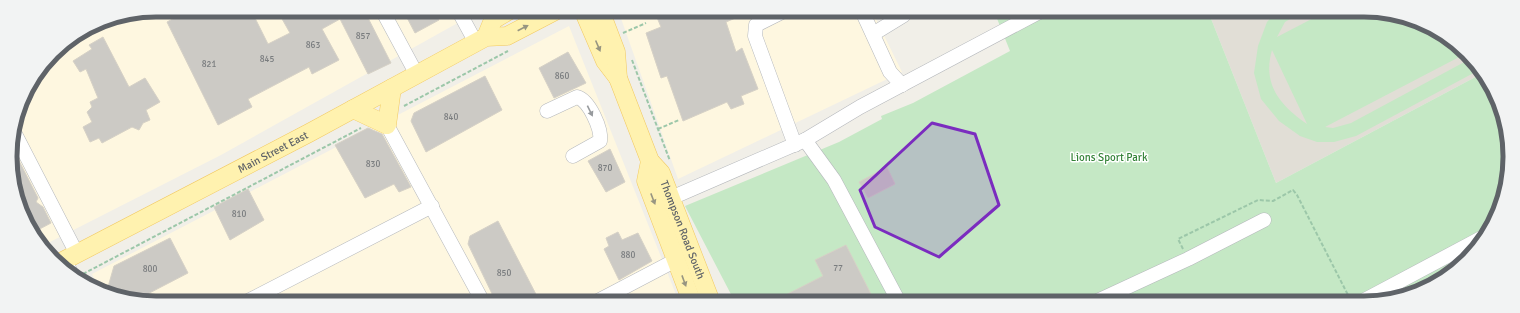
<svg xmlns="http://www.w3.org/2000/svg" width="1520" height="313" font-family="Signika,sans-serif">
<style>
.commercial{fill:#fef7e0}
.education{fill:#e1ded6}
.green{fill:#c5e8c5;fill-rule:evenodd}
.building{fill:#cccac5;stroke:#d6d1c6}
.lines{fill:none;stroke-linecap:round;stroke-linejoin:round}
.minor-casing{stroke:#b5b8bc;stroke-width:15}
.major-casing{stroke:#f2c960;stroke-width:19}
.path{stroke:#9cc7a9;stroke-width:2;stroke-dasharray:4 2;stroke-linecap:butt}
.minor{stroke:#fff;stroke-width:14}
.major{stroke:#fff2af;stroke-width:18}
.oneway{fill:#979581}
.oneway2{fill:#979a9d}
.marked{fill:#7b2cbf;fill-opacity:0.2;stroke:#7b2cbf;stroke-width:3;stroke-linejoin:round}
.labels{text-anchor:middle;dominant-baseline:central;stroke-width:3;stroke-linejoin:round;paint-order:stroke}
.number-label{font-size:9px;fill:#7a7d7f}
.street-label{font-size:11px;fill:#5f6368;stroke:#fff}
.park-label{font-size:11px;fill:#348238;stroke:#fff}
.rim{fill:none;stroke:#5f6368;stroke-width:5}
</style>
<rect width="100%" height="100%" fill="#f1efe8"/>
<!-- commercial -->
<g class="commercial">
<polygon points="157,10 481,10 221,155 42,246 18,203 10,147 21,100 53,53 101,21"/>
<polygon points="618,10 872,11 902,72 678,179"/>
<polygon points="569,26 679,302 138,302 99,289 92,274"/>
</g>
<!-- education -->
<polygon class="education" points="1208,11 1382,11 1437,30 1480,67 1483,73 1276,183"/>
<!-- green -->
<g class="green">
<polygon points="994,11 1208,11 1276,183 1483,73 1505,118 1509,175 1495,222 1467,260 1428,288 1373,303 735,302 685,206 839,142 882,119 881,116 913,103 1010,51"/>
<path d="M1277,11h27l-19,11 -8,15 50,-26h55l55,19 28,24 -140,73 8,1 18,-5 119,-64 11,10 -125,67 -22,6h-17l-17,-6 -21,-15 -18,-22 -7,-26 4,-27 9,-24zM1272,50l35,74c-27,-19 -45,-40 -35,-74z"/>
</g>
<!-- building -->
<g class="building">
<polygon points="189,10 251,10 268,44 290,33 277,10 312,10 316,17 335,10 364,10 391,63 368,74 340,19 322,29 339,60 312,74 309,67 248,99 252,107 218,125 167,22"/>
<polygon points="403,10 434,10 439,20 415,33"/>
<polygon points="668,11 752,11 726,22 736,52 742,48 758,89 741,96 744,104 731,109 727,102 683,121 667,76 661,78 646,33 661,27 656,15"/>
<polygon points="103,37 129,87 145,78 160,102 146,110 150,120 143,123 139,130 132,127 102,143 99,138 90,142 83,127 92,122 87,112 92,107 90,102 98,98 86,69 80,72 73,61 92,49 89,45"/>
<polygon points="568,52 586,83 554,98 539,68"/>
<polygon points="485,76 502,110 426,152 411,121 414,113"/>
<polygon points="368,128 382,134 411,187 399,192 394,184 365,198 335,145"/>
<polygon points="610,149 625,182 606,192 588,161"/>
<polygon points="11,150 15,153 38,198 36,202 43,207 51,223 34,232 18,203"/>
<polygon points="887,167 895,184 868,198 859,182"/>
<polygon points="248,189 264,220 230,240 214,207"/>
<polygon points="498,221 540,302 496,302 468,244 470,236"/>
<polygon points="618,232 622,240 638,233 652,261 619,280 604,249 609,246 606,238"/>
<polygon points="170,238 188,273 134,301 111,293 108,287 114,266"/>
<polygon points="846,245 875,302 772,302 823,276 815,260"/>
</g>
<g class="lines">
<!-- minor casing -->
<g class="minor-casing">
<g id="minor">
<polyline points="382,10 417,75"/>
<polyline points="458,10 476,43"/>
<polyline points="784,11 756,25 755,36 795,145"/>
<polyline points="862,11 890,72 902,85"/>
<polyline points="873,34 904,15 902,11"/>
<path d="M547,111l30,-14c12,3 25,32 23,44l-27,15"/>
<polyline points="387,125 483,302"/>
<polyline points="14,132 77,254"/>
<polyline points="805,140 834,180 899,302"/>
<polyline points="671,198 805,140 860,107 1041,11"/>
<polyline points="65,260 71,273"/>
<polyline points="246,302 432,206"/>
<polyline points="596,302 676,260"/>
<polyline points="1095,302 1188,259 1264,220"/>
<polyline points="1359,303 1483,237"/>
</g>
</g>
<!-- major casing -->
<g class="major-casing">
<g id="major">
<polyline points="583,10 605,61 618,78"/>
<path id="s1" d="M600,10l16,42 2,26 32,83 11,12 50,129"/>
<polyline points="486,37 493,20 510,10"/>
<polyline points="353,109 387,125 392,88"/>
<polyline points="650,161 646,181 692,302"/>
<path id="s2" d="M59,263l250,-130 177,-96 21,-1 50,-26"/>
</g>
</g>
<!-- path -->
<g class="path">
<polyline points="615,13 623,10"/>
<polyline points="623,33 646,23"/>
<polyline points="632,60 670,161"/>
<polyline points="404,106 508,51"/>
<polyline points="658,129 679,120"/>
<polyline points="1183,249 1178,239 1258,200 1273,201 1293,190 1297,195 1349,297"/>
<polyline points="83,274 361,128"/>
</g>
<!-- minor -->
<use href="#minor" class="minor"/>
<!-- major -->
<use href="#major" class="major"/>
</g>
<!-- one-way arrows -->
<defs><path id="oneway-solid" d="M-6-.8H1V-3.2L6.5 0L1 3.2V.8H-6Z"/></defs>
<g class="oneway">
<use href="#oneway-solid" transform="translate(523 28) rotate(-27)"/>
<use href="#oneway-solid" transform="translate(598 46) rotate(67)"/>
<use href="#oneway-solid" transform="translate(653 199) rotate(69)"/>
<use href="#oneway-solid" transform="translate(684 281) rotate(70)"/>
</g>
<use class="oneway2" href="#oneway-solid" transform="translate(590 111) rotate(64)"/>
<!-- marked area -->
<path class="marked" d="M932,123l43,11 24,71 -60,52 -64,-30 -15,-37z"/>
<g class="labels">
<!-- number labels -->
<g class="number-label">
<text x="363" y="36">857</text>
<text x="313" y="45">863</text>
<text x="267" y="59">845</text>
<text x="209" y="64">821</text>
<text x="562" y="76">860</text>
<text x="451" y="117">840</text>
<text x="373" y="164">830</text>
<text x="605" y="168">870</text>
<text x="239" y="214">810</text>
<text x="628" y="255">880</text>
<text x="838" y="268">77</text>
<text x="150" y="269">800</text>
<text x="504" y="273">850</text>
</g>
<!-- street labels -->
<g class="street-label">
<text stroke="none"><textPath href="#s2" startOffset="241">Main Street East</textPath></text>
<text stroke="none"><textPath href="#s1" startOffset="237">Thompson Road South</textPath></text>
</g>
<!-- park labels -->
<g class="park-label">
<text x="1109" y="157">Lions Sport Park</text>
</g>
</g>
<!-- crop -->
<path d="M0 0H1520V313H0ZM156 17H1364A139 139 0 0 1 1503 156V157A139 139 0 0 1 1364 296H156A139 139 0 0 1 17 157V156A139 139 0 0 1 156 17Z" fill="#f2f3f3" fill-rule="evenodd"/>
<path class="rim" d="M156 17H1364A139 139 0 0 1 1503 156V157A139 139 0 0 1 1364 296H156A139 139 0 0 1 17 157V156A139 139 0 0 1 156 17Z"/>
</svg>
